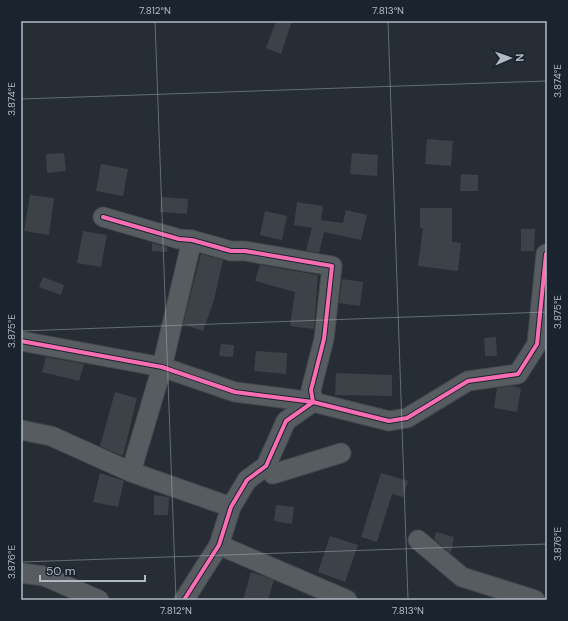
<svg xmlns="http://www.w3.org/2000/svg" width="568" height="621" font-family="'DM Sans',sans-serif">
<style>
.building{fill:#3c4247}
.lines{fill:none;stroke-linecap:round;stroke-linejoin:round}
.minor-casing{stroke:#45494f;stroke-width:21}
.minor{stroke:#575c61;stroke-width:19}
.cycleway-casing{stroke:#1b242e;stroke-width:6}
.cycleway{stroke:#f96db3;stroke-width:4}
.ticks{fill:none;stroke:#b0bac5;stroke-width:1;stroke-opacity:0.45}
.neatline{fill:none;stroke:#b0bac5;stroke-width:1.5}
.ticks-label{font-size:10px;text-anchor:middle;fill:#b0bac5}
</style>
<rect width="100%" height="100%" fill="#272d34"/>
<!-- building -->
<g class="building">
<polygon points="276,21 292,21 281,54 266,48"/>
<polygon points="427,139 453,141 451,166 425,164"/>
<polygon points="64,153 66,171 47,173 46,154"/>
<polygon points="352,153 378,155 377,176 350,174"/>
<polygon points="101,164 128,169 123,196 96,191"/>
<polygon points="461,174 478,175 478,191 460,191"/>
<polygon points="30,195 54,198 49,235 24,231"/>
<polygon points="161,197 188,199 187,214 160,212"/>
<polygon points="297,202 323,206 321,220 343,223 346,210 367,215 361,240 324,232 319,253 306,250 312,228 294,225"/>
<polygon points="420,208 452,208 452,242 461,243 458,271 418,266 423,228 420,228"/>
<polygon points="265,211 287,216 282,240 260,235"/>
<polygon points="521,229 535,229 534,251 521,251"/>
<polygon points="83,231 107,235 101,267 77,263"/>
<polygon points="152,243 167,247 167,252 152,251"/>
<polygon points="201,254 223,260 214,300 203,331 183,324"/>
<polygon points="260,265 318,275 314,329 290,326 295,292 255,281"/>
<polygon points="43,277 64,285 61,295 39,287"/>
<polygon points="342,279 363,282 360,306 339,303"/>
<polygon points="496,337 497,356 485,356 484,338"/>
<polygon points="221,344 234,345 233,357 219,356"/>
<polygon points="256,351 287,353 286,374 254,371"/>
<polygon points="46,357 84,364 79,381 42,372"/>
<polygon points="336,373 392,375 392,396 335,395"/>
<polygon points="512,386 521,388 517,412 494,408 497,388"/>
<polygon points="115,392 137,398 123,456 100,446"/>
<polygon points="100,473 124,481 118,507 93,502"/>
<polygon points="381,473 408,481 403,497 392,494 377,542 361,537"/>
<polygon points="154,495 169,497 168,515 154,515"/>
<polygon points="276,505 294,507 292,524 274,521"/>
<polygon points="436,532 454,537 451,553 434,539"/>
<polygon points="330,536 358,545 345,582 318,572"/>
<polygon points="251,572 274,580 268,600 243,600"/>
</g>
<g class="lines">
<!-- minor casing -->
<g class="minor-casing">
<g id="minor">
<polyline points="103,217 179,239 192,240 231,251 245,251 332,266 324,339 311,390 313,402 286,421 266,466 247,480 231,507 219,545 184,600"/>
<polyline points="21,341 162,367 235,392 313,402 389,421 407,418 468,381 518,374 537,344 546,254"/>
<polyline points="21,430 51,436 131,472 231,507"/>
<polyline points="266,466 273,474 341,453"/>
<polyline points="131,472 162,367 192,240"/>
<polyline points="418,540 462,577 535,600"/>
<polyline points="219,545 347,600"/>
<polyline points="21,573 44,576 99,600"/>
</g>
</g>
<!-- minor -->
<use href="#minor" class="minor"/>
<!-- cycleway casing -->
<g class="cycleway-casing">
<g id="cycleway">
<polyline points="103,217 179,239 192,240 231,251 245,251 332,266 324,339 311,390 313,402 286,421 266,466 247,480 231,507 219,545 184,600"/>
<polyline points="21,341 162,367 235,392 313,402 389,421 407,418 468,381 518,374 537,344 546,254"/>
</g>
</g>
<!-- cycleway -->
<use href="#cycleway" class="cycleway"/>
</g>
<!-- ticks -->
<path class="ticks" d="M155,21l21,579M388,21l20,579M21,99l526,-18M21,331l526,-19M21,562l526,-18"/>
<!-- border -->
<rect width="568" height="621" fill="none" stroke="#1b242e" stroke-width="44"/>
<!-- north arrow -->
<g transform="translate(510 58) rotate(88)" stroke="#1b242e" stroke-width="3" paint-order="stroke">
<path d="M0-3L7 15L0 10L-7 15Z" fill="#b0bac5"/>
<text y="-6" font-size="11" font-weight="bold" text-anchor="middle" fill="#b0bac5">N</text>
</g>
<!-- scale -->
<path d="M40 575v6h105v-6" fill="none" stroke="#b0bac5" stroke-width="2"/>
<text x="46" y="575" font-size="12" fill="#b0bac5" stroke="#1b242e" stroke-width="3" paint-order="stroke">50 m</text>
<rect x="22" y="22" width="524" height="577" class="neatline"/>
<g class="ticks-label">
<text x="155" y="14">7.812°N</text>
<text x="388" y="14">7.813°N</text>
<text transform="translate(557 81) rotate(-90)" y="4">3.874°E</text>
<text transform="translate(11 99) rotate(-90)" y="4">3.874°E</text>
<text transform="translate(557 312) rotate(-90)" y="4">3.875°E</text>
<text transform="translate(11 331) rotate(-90)" y="4">3.875°E</text>
<text transform="translate(557 544) rotate(-90)" y="4">3.876°E</text>
<text transform="translate(11 562) rotate(-90)" y="4">3.876°E</text>
<text x="176" y="614">7.812°N</text>
<text x="408" y="614">7.813°N</text>
</g>
</svg>
